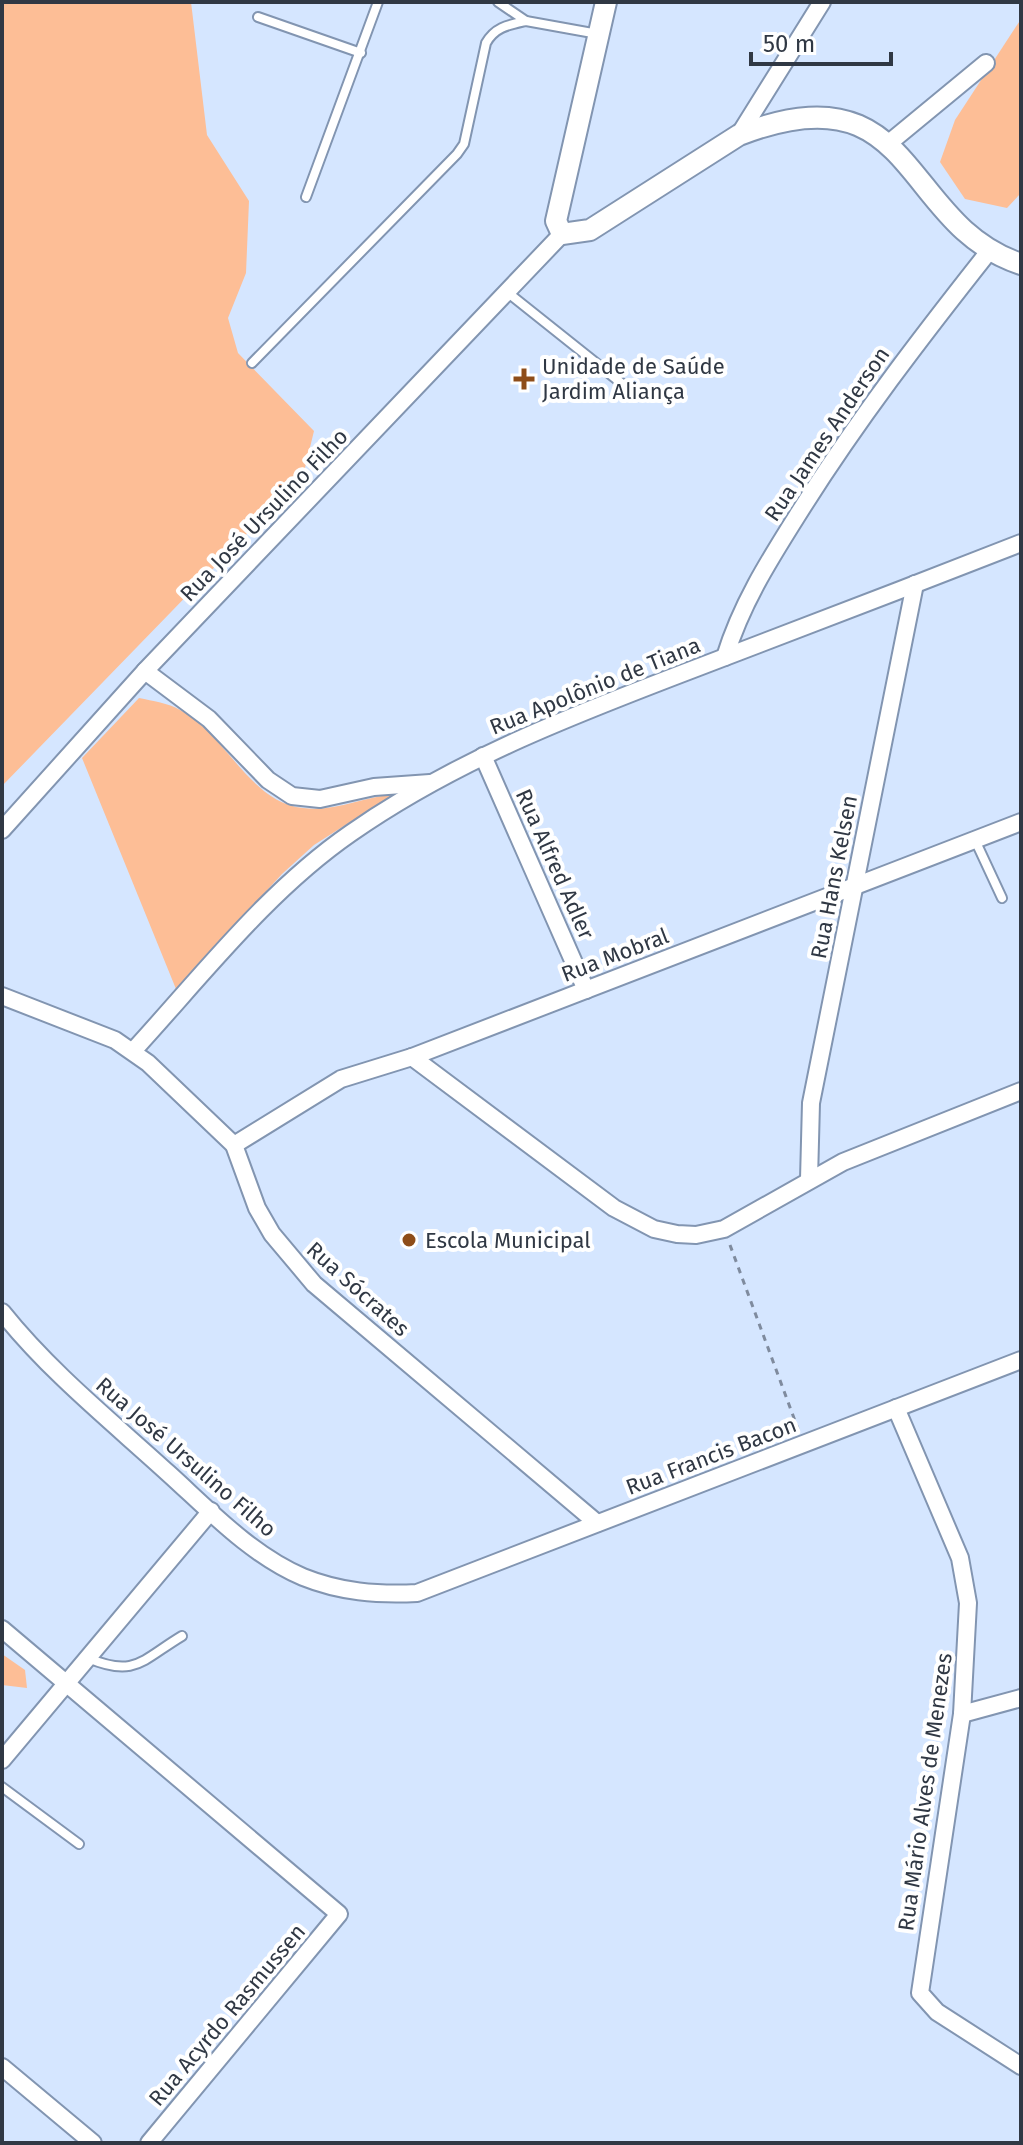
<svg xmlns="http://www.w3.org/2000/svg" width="1023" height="2145" font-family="'Fira Sans',sans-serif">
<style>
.green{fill:#fdbe96}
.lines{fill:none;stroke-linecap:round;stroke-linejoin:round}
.service-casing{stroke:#8295b1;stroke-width:12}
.minor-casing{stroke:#8295b1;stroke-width:20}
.tertiary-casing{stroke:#8295b1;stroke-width:24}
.path{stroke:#7f8b9e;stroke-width:3;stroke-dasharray:6 6;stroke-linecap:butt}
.service{stroke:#fff;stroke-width:8}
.minor{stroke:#fff;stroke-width:16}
.tertiary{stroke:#fff;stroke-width:20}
.poi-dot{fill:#8e4d19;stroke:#fff;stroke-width:3}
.labels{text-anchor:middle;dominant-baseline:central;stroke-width:8;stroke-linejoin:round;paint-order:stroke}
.poi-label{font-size:22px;fill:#303844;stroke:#fff;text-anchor:start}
.street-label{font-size:22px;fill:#303844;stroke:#fff}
</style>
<rect width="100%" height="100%" fill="#d5e6ff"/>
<!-- green -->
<g class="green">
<polygon points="2,2 191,2 207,135 249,201 246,273 228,318 238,353 314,431 303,476 2,786"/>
<polygon points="1021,19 1021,193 1007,208 965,199 940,162 955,120"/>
<path d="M139,698c14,3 29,5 41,12 46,24 69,92 123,98 32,4 61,-11 91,-14l-80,51 -32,29 -106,115 -94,-231z"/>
<polygon points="2,1654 25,1670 27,1688 2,1685"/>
</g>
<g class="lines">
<!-- service casing -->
<g class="service-casing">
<g id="service">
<polyline points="498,2 526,21 598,34"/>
<polyline points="258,17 361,53"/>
<polyline points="306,197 378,2"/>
<polyline points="507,292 630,390"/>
<path d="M252,363l205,-209 7,-10 22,-101c9,-16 22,-18 40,-22"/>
<polyline points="975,840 1002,898"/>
<path d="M88,1658c47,20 54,2 94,-22"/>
<polyline points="2,1787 79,1844"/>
</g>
</g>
<!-- minor casing -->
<g class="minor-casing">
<g id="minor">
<polyline points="739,135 822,2"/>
<polyline points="889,143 986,63"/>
<path d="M725,657c16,-52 43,-95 72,-141 58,-93 125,-180 193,-266"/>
<polyline points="145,671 209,719 268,780 292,796 320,799 374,787 430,783"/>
<polyline points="483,756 586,990"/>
<polyline points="2,830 145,671 562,234"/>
<polyline points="2,996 115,1040 148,1063 234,1145 257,1208 272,1234 314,1284 597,1523"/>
<path d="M133,1051c68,-74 134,-160 218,-218 106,-74 227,-120 348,-166 107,-41 215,-82 322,-124"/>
<polyline points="412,1057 614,1208 654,1229 677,1234 696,1235 724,1229 843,1162 1021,1091"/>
<polyline points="234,1145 341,1079 412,1057 1021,822"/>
<polyline points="809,1179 811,1103 915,584"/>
<path d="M2,1312c48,60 109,109 166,161 41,37 83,82 135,104 37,15 74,18 114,16l604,-233"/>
<polyline points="896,1408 960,1558 968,1603 962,1714 920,1993 937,2012 1021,2066"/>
<polyline points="2,1629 339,1914 149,2143"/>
<polyline points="962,1714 1021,1698"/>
<polyline points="2,1760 211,1511"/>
<polyline points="2,2067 93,2143"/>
</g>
</g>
<!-- tertiary casing -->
<g class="tertiary-casing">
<path id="tertiary" d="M606,2l-50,219 6,13 28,-4 149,-95c179,-70 160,89 282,129"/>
</g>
<!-- path -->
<polyline class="path" points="730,1245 798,1429"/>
<!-- service -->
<use href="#service" class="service"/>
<!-- minor -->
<use href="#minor" class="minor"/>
<!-- tertiary -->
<use href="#tertiary" class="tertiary"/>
</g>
<!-- markers -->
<g class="poi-dot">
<path d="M520 367h8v8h8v8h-8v8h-8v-8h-8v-8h8z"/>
<circle cx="409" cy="1240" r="8"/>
</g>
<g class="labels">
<!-- poi labels -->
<g class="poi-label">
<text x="542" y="366">Unidade de Saúde<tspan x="542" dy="25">Jardim Aliança</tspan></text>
<text x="425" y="1240">Escola Municipal</text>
</g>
<!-- street labels -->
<g class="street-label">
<text transform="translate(827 434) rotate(-56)">Rua James Anderson</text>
<text transform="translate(264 515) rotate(-46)">Rua José Ursulino Filho</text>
<text transform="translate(595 686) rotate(-22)">Rua Apolônio de Tiana</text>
<text transform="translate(555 864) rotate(66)">Rua Alfred Adler</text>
<text transform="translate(834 877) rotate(-79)">Rua Hans Kelsen</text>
<text transform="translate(615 955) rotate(-21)">Rua Mobral</text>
<text transform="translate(358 1289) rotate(42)">Rua Sócrates</text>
<text transform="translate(711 1456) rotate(-21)">Rua Francis Bacon</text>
<text transform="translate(186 1457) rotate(41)">Rua José Ursulino Filho</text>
<text transform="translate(925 1792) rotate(-82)">Rua Mário Alves de Menezes</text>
<text transform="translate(227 2015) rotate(-50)">Rua Acyrdo Rasmussen</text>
</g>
</g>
<!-- border -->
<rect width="1023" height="2145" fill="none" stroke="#303844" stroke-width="8"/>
<!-- scale -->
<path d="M751 52v12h140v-12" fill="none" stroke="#303844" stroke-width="4"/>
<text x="763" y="52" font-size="24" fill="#303844" stroke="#ffffff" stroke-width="6" paint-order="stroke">50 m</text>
</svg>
